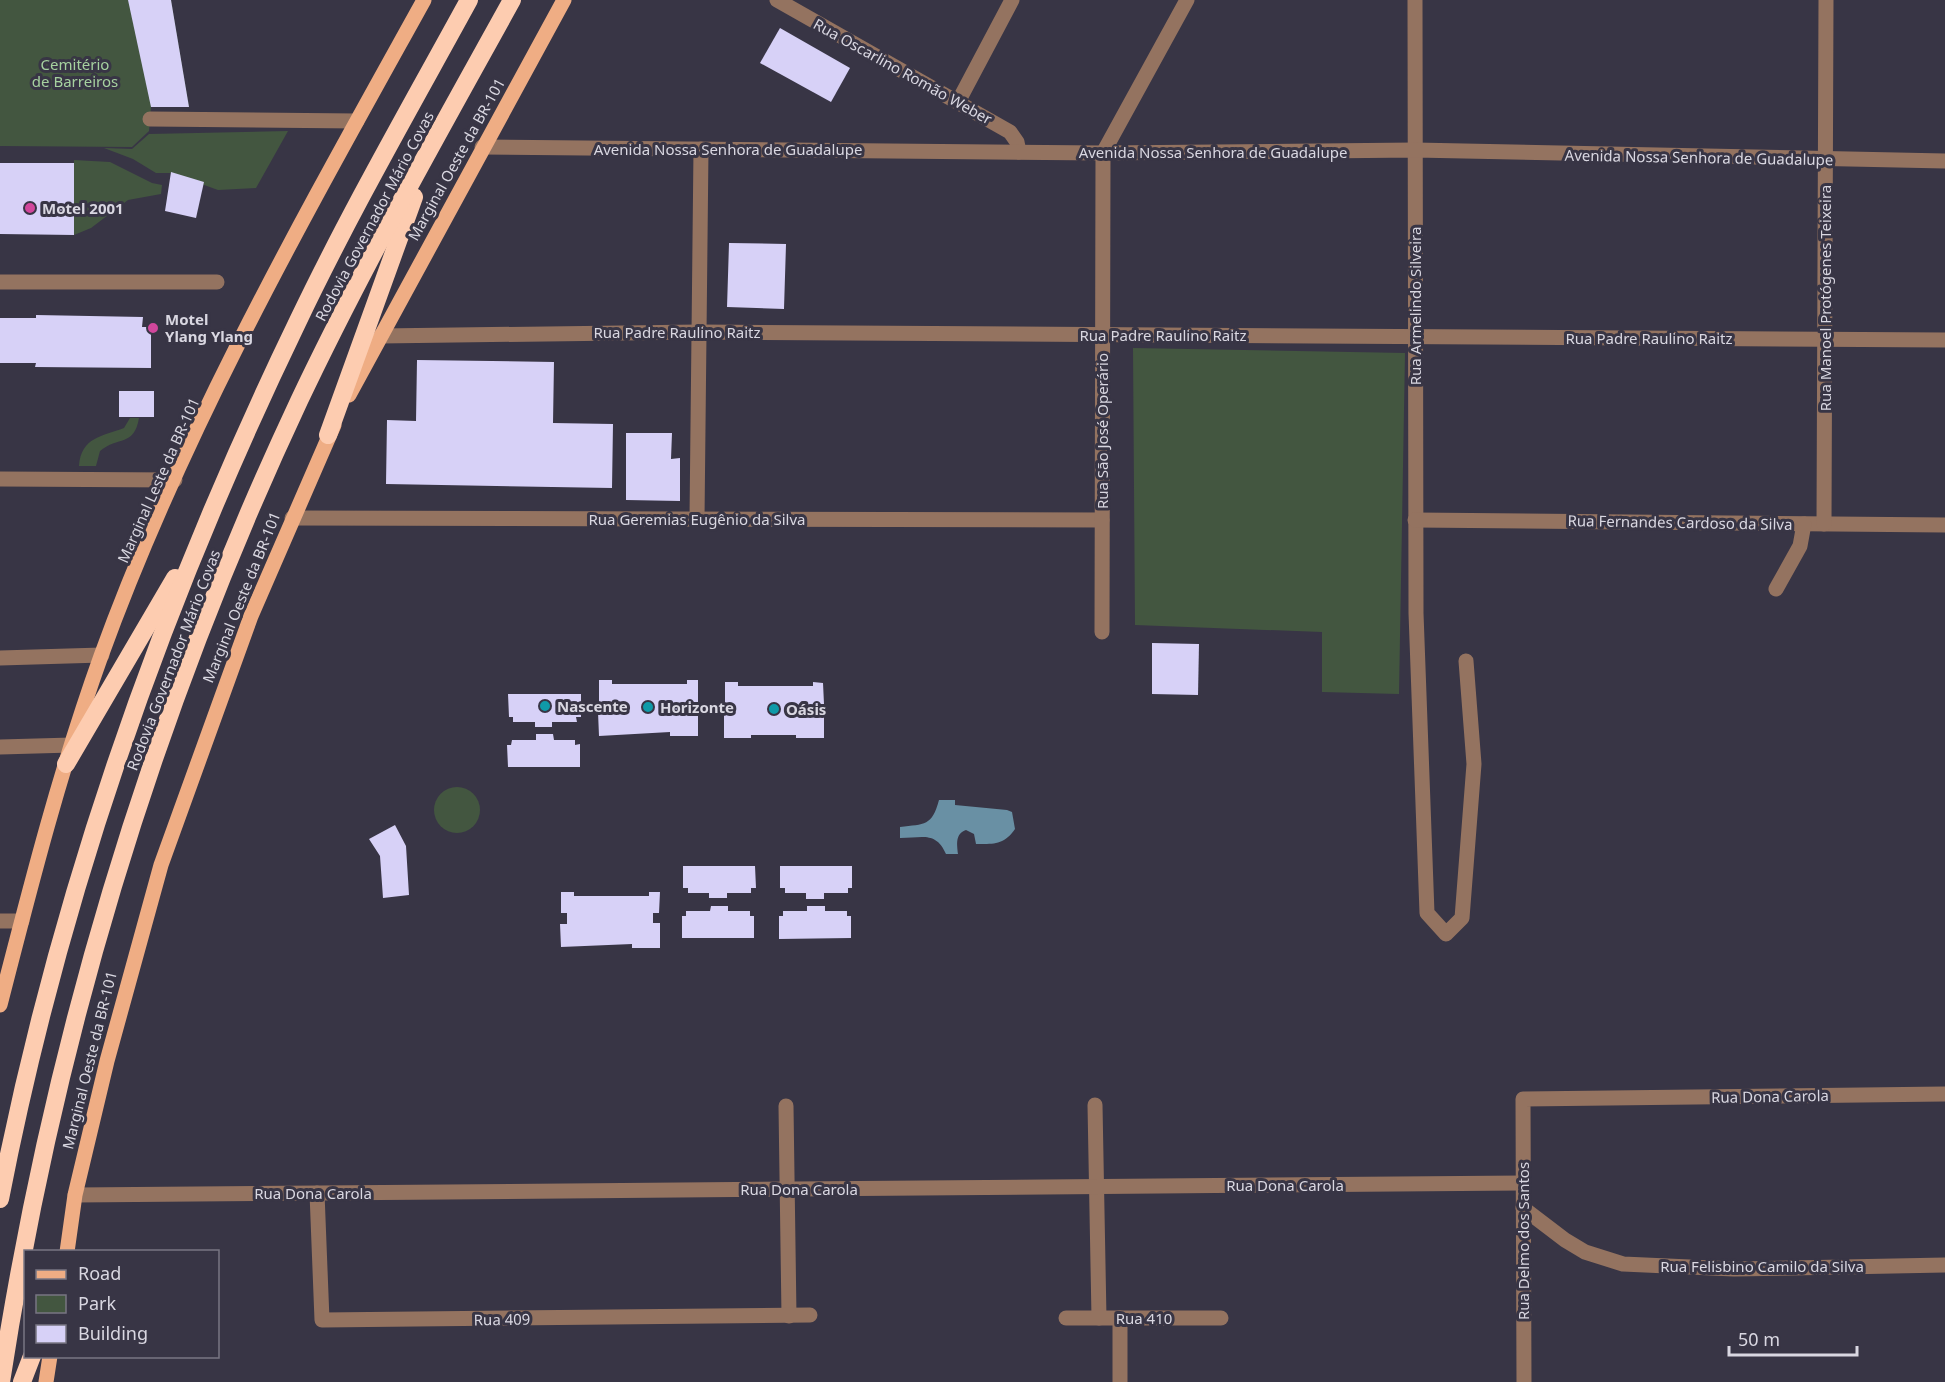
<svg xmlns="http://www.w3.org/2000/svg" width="1945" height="1382" font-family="'Noto Sans',sans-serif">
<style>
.green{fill:#435640}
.water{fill:#6990a4}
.building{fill:#d7d1f7}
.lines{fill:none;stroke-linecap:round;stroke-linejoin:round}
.minor{stroke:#947360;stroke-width:15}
.major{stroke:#efad84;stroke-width:15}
.highway{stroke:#fdccb0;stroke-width:18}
.hotel-dot{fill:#d1479c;stroke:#383545;stroke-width:2}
.culture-dot{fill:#0f9aa8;stroke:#383545;stroke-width:2}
.labels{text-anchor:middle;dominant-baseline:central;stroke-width:6;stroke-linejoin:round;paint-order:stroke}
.park-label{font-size:15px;fill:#a6d19f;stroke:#383545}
.street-label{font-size:15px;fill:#d9d7e1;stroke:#383545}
.poi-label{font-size:15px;font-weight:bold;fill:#d9d7e1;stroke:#383545;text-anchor:start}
</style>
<rect width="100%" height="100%" fill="#383545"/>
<!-- green -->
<g class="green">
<polygon points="0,0 171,0 189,107 151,107 149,131 132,147 0,146"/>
<polygon points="288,131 256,188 218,190 171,173 156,173 133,159 104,148 132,149 149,134"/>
<polygon points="74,160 110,162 152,183 162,185 161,194 128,200 91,228 74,235"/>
<polygon points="1133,348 1405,353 1399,694 1322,692 1322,632 1135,625"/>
<path d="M130,418h9c-5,29 -21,18 -39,33l-4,15h-17c2,-29 24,-30 45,-38z"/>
<circle cx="457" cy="810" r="23"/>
</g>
<!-- water -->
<path class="water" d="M939,800h16v5l52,5 5,2 3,17c-11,16 -21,15 -39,15l-2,-10 -8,-4c-11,4 -9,14 -8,24h-12c-10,-23 -24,-16 -46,-16v-11c25,-3 32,-1 39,-27z"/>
<!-- building -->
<g class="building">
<polygon points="128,0 171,0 189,107 151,107"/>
<polygon points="780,28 850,68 831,102 760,63"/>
<polygon points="0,163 74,163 74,235 0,234"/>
<polygon points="171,172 204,182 196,218 165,211"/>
<polygon points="729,243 786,244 784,309 727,307"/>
<polygon points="36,315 143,317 142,327 151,327 151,368 35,367 36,363 0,363 0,318 36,318"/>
<polygon points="417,360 554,362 553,423 613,424 612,488 386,484 387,420 416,421"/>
<rect x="119" y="391" width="35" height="26"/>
<polygon points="626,433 672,433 671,459 680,458 680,501 626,500"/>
<polygon points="1152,643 1199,644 1198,695 1152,694"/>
<polygon points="599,680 612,680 612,684 687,684 687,680 698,680 698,702 691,702 691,712 698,712 698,736 670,736 670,732 599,736 598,712 605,712 605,702 599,702"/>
<polygon points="725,682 738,682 738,686 813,686 813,682 823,683 824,704 817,704 817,714 824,714 824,738 796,738 796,735 751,735 751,738 724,738 724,714 731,714 731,704 725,704"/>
<polygon points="508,694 581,694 581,717 576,717 577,722 552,722 552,727 535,727 535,722 513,722 513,717 509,717"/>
<polygon points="536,734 553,734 554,740 575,740 575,745 580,744 580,767 508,767 507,745 511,745 512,740 536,740"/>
<polygon points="395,825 406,846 409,895 383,898 380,856 369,839"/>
<polygon points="683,866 755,866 756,888 751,888 751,893 727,893 727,898 709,898 709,893 688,893 688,888 683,888"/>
<polygon points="780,866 852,866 852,888 848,888 848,893 824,893 824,899 806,899 806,893 785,893 785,888 780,888"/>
<polygon points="561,892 574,892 574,896 649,896 649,892 660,892 659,913 653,913 653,923 660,923 660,948 632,948 632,944 561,947 560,924 567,924 567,913 561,913"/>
<polygon points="711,906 728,906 728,911 750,911 750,916 754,916 754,938 682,938 682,916 686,916 686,911 710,911"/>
<polygon points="807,906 825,906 825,911 847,911 847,916 851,916 851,938 779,939 779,916 783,916 783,911 807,911"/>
</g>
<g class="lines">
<!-- minor -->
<g class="minor">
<polyline points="777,0 1010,132 1017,142 1019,152"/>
<polyline points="1415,0 1416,613 1427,913 1446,934 1462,918 1474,764 1466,661"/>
<polyline points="958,102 1012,0"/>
<polyline points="150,119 357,121"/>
<polyline points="482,147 1103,153 1415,150 1945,161"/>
<polyline points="0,282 217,282"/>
<polyline points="380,336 699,332 1945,340"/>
<polyline points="0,479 175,480"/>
<polyline points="292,518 1102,520"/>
<polyline points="697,519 701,149"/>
<polyline points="1415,520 1945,525"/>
<polyline points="1824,524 1826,0"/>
<polyline points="1776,589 1800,546 1804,524"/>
<polyline points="1102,632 1103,153 1187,0"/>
<polyline points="0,658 102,655"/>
<polyline points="0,747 72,745"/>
<polyline points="0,921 22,921"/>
<polyline points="1095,1105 1099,1318"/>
<polyline points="786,1106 789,1316"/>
<polyline points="317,1193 322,1320 810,1315"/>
<polyline points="75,1195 1523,1183"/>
<polyline points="1523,1208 1565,1240 1585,1252 1623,1264 1734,1269 1945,1265"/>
<polyline points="1066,1318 1221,1318"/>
<polyline points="1120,1382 1120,1318"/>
<polyline points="1524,1382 1523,1099 1945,1094"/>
</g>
<!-- major -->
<g class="major">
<polyline points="349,395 564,0"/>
<path d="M0,1005c30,-117 60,-235 101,-349 83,-229 205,-443 323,-656"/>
<polyline points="67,1252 75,1195 107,1061 161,865 251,616 334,425"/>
<polyline points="46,1382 50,1356"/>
</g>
<!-- highway -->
<g class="highway">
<polyline points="328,435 414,197"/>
<polyline points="66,764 175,578"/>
<path d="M0,1199c59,-304 163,-599 298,-878 52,-109 113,-215 171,-321"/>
<path d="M1,1382c52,-339 152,-670 298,-981 65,-137 140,-269 213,-401"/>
<polyline points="22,1382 32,1356"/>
</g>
</g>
<!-- markers -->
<g class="hotel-dot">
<circle cx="30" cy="208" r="6"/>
<circle cx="153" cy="328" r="6"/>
</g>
<g class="culture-dot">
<circle cx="545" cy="706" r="6"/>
<circle cx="648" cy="707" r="6"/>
<circle cx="774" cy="709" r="6"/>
</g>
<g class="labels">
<!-- park labels -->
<g class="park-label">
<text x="75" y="64">Cemitério<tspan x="75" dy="17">de Barreiros</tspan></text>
</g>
<!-- street labels -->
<g class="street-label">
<text transform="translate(903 71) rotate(29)">Rua Oscarlino Romão Weber</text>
<text x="728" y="149">Avenida Nossa Senhora de Guadalupe</text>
<text x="1213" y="152">Avenida Nossa Senhora de Guadalupe</text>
<text transform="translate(1699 157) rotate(1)">Avenida Nossa Senhora de Guadalupe</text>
<text transform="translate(456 159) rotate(-61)">Marginal Oeste da BR-101</text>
<text transform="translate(374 216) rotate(-62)">Rodovia Governador Mário Covas</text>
<text transform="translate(1825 298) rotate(-90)">Rua Manoel Protógenes Teixeira</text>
<text transform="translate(1415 306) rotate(-90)">Rua Armelindo Silveira</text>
<text x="677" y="332">Rua Padre Raulino Raitz</text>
<text x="1163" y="335">Rua Padre Raulino Raitz</text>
<text x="1649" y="338">Rua Padre Raulino Raitz</text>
<text transform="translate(1102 431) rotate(-90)">Rua São José Operário</text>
<text transform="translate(158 480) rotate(-66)">Marginal Leste da BR-101</text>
<text x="697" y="519">Rua Geremias Eugênio da Silva</text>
<text transform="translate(1680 522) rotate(1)">Rua Fernandes Cardoso da Silva</text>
<text transform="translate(241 597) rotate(-68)">Marginal Oeste da BR-101</text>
<text transform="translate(173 660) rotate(-69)">Rodovia Governador Mário Covas</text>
<text transform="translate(89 1060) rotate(-76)">Marginal Oeste da BR-101</text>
<text transform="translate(1770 1096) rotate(-1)">Rua Dona Carola</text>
<text x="1285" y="1185">Rua Dona Carola</text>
<text x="799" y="1189">Rua Dona Carola</text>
<text x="313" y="1193">Rua Dona Carola</text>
<text transform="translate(1523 1241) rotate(-90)">Rua Delmo dos Santos</text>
<text x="1762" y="1266">Rua Felisbino Camilo da Silva</text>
<text x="1144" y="1318">Rua 410</text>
<text transform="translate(502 1319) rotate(-1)">Rua 409</text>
</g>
<!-- poi labels -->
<g class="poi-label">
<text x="42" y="208">Motel 2001</text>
<text x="165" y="319">Motel<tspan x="165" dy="17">Ylang Ylang</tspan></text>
<text x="557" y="706">Nascente</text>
<text x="660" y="707">Horizonte</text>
<text x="786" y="709">Oásis</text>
</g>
</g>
<!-- legend -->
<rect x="24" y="1250" width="195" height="108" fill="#383545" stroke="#787683" stroke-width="1.5"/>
<rect x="36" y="1270" width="30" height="9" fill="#efad84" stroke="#787683" stroke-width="1.5"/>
<text x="78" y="1280" font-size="18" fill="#d9d7e1">Road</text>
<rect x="36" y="1295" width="30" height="18" fill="#435640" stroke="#787683" stroke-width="1.5"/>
<text x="78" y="1310" font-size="18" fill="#d9d7e1">Park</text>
<rect x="36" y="1325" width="30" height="18" fill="#d7d1f7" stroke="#787683" stroke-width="1.5"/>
<text x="78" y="1340" font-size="18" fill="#d9d7e1">Building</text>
<!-- scale -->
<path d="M1729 1346v9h128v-9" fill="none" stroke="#d9d7e1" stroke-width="3"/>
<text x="1738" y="1346" font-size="18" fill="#d9d7e1" stroke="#383545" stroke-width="4.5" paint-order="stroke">50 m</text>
</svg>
